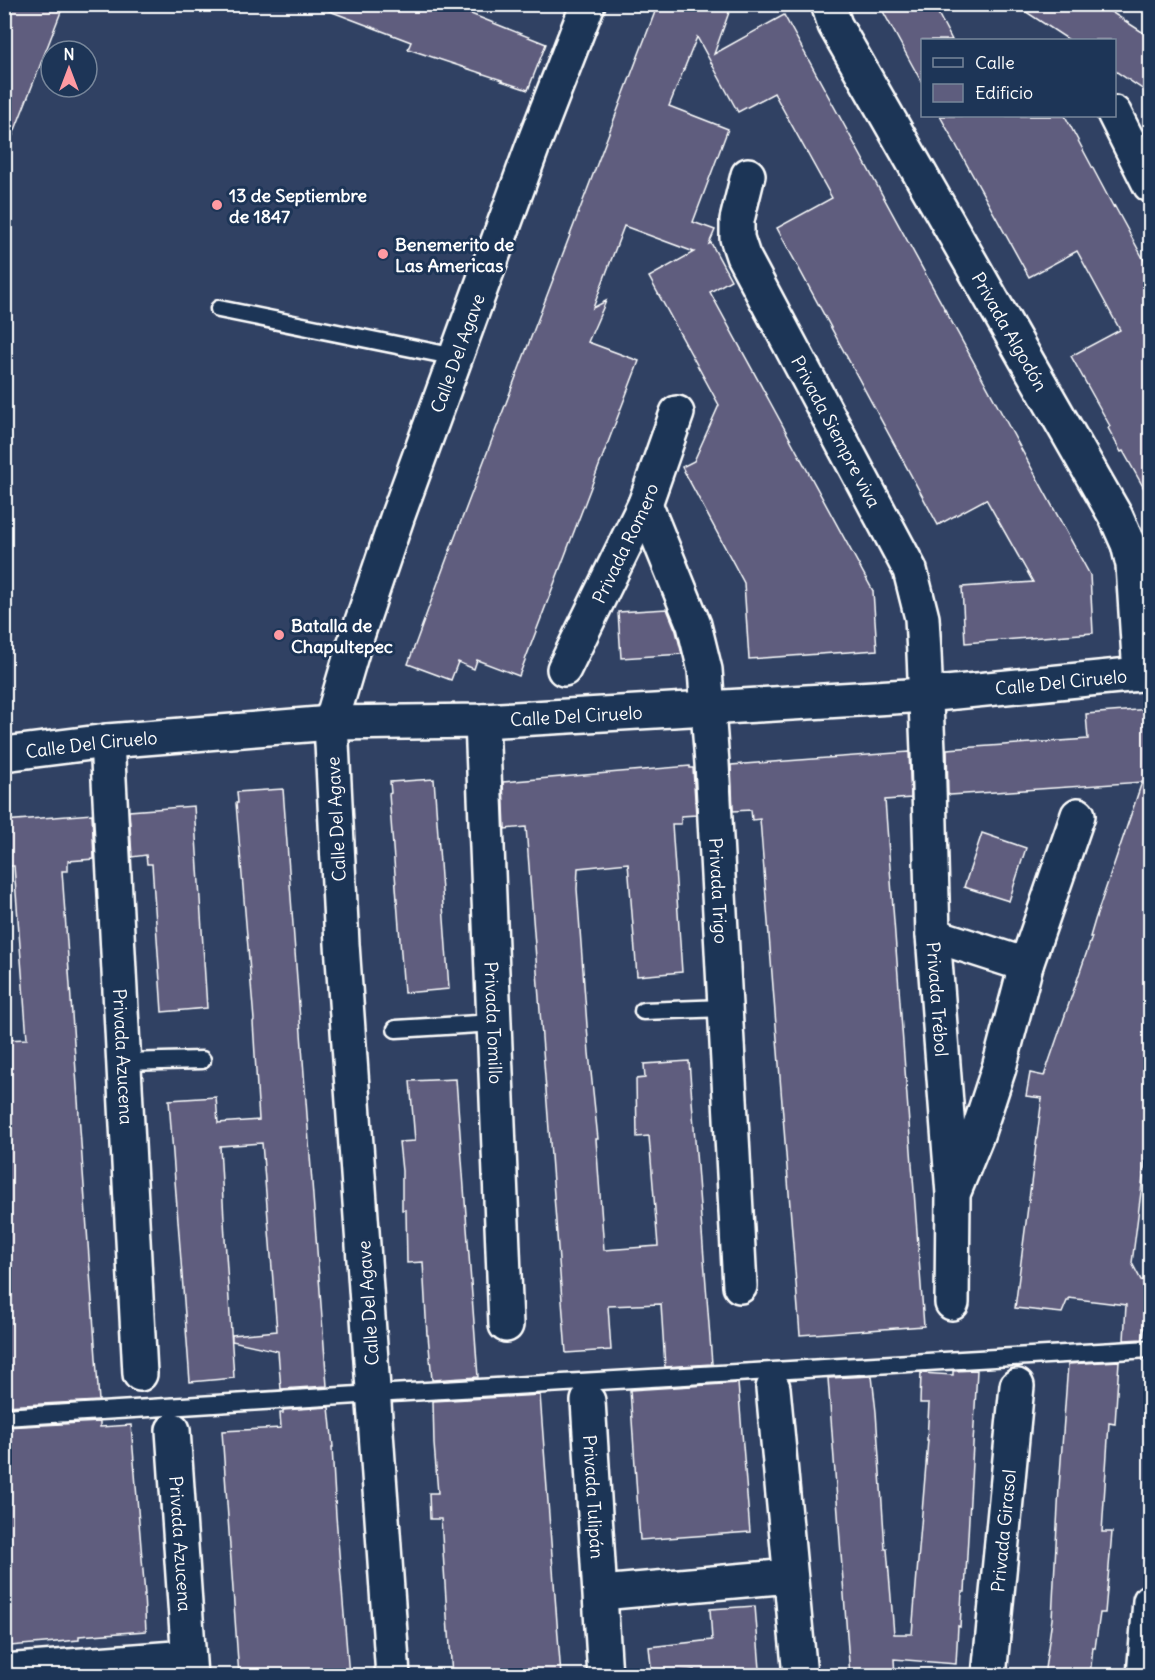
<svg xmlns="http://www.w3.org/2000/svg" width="1155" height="1680" font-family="Delius,sans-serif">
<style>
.building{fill:#5e5d7e;stroke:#fff;stroke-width:1.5}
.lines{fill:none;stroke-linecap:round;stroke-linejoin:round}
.service-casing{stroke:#fff;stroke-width:21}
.minor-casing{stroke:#fff;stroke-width:38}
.tertiary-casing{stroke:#fff;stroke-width:38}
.secondary-casing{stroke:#fff;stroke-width:38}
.service{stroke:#1d3557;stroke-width:16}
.minor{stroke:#1d3557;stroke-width:33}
.tertiary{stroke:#1d3557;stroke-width:33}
.secondary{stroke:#1d3557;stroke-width:33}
.poi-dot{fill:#ff9aa2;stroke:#1d3557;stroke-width:2}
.labels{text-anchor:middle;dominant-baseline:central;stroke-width:6;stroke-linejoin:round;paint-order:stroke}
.poi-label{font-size:18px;font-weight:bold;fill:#fff;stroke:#1d3557;text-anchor:start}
.street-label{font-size:18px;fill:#fff;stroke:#1d3557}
</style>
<rect width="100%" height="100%" fill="#304163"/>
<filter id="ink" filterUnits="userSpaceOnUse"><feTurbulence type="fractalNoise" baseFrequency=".0167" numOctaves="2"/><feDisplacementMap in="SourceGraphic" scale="12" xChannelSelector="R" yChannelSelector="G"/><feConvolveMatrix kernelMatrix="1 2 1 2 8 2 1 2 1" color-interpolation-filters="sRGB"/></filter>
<g filter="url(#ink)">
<!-- building -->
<g class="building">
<polygon points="4,4 64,4 6,153 4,152"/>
<polygon points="320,4 446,4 546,44 528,90 501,81 502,80 408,49 411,42 319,7"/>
<polygon points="658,4 732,4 714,54 784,15 1090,575 1093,633 965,643 962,587 1033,582 986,499 938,525 777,228 832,198 774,93 738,112 697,37 669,106 728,129 693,222 715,230 709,244 711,243 731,280 710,292 873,591 877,650 749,659 744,583 682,467 694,461 719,405 649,277 694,252 624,226 593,308 606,301 588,342 639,361 519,676 477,660 474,669 458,662 451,680 408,664 447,558"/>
<polygon points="879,4 933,4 952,40 922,40 922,83"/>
<polygon points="1014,4 1099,4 1150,37 1150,94 1114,70 1114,40 1069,40"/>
<polygon points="940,116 1065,116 1114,208 1114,205 1150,271 1150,499 1123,451 1121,452 1108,428 1110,426 1071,356 1120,330 1077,251 1029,277"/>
<polygon points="667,609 676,631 682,654 621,658 618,612"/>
<polygon points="1150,709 1150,1121 1132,1263 1141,1280 1150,1281 1150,1283 1143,1339 1124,1340 1126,1305 1069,1298 1069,1301 1067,1301 1062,1313 1015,1308 1042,1098 1026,1096 1030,1073 1044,1076 1092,937 1090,937 1095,920 1142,782 950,795 948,794 947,749 1088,739 1086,714"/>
<polygon points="909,752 911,798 885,800 924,1326 800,1335 760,819 752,820 751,810 733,811 731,765"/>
<polygon points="690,766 690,768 693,768 696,815 681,816 681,824 672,824 682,972 637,976 628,863 578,868 577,889 589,1053 598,1139 596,1139 604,1250 658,1246 649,1136 637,1137 636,1079 645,1078 644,1064 689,1061 712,1364 665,1367 661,1304 608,1306 611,1350 566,1353 526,827 505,829 503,782"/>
<polygon points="434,779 449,989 404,993 389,794 391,793 390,782"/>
<polygon points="283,789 327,1386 281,1389 278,1351 232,1341 232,1335 277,1331 262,1143 220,1146 225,1238 234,1378 190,1382 169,1100 216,1097 218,1123 259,1120 253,1022 254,1020 236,803 238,803 237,792"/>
<polygon points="194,806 207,1008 162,1012 152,864 147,864 146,855 132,857 129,811"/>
<polygon points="92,814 94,859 68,861 68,871 62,871 99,1401 4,1406 4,1040 27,1039 14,866 4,866 4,821"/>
<polygon points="982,833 1026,848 1009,901 964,887"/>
<polygon points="456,1079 478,1377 432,1380 428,1335 427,1335 423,1262 407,1263 406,1210 402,1210 402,1171 399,1142 415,1141 410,1081"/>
<polygon points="1119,1361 1115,1424 1109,1423 1102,1532 1112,1532 1105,1613 1100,1613 1095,1648 1093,1647 1090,1676 1044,1676 1052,1619 1059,1488 1068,1364"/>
<polygon points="977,1370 965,1592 962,1592 960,1627 958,1626 956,1664 894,1659 895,1676 850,1676 828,1378 872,1376 876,1412 885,1549 887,1549 894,1634 912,1634 928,1440 927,1440 929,1403 920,1403 921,1373 953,1375 953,1371"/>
<polygon points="738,1383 750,1532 640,1540 630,1390"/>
<polygon points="540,1395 561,1676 452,1676 449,1632 448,1632 441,1519 430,1519 429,1493 438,1493 434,1444 433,1401"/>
<polygon points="329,1407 333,1447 332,1447 336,1516 349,1676 239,1676 222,1431 281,1428 280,1413 283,1413 283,1410"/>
<polygon points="100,1422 100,1427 131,1425 145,1595 144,1595 146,1631 79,1636 79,1640 10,1646 4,1559 4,1427"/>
<polygon points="755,1606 760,1669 694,1675 694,1670 652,1675 649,1647 712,1640 710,1609"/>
</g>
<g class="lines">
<!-- service casing -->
<g class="service-casing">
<g id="service">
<polyline points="219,309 456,357"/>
<polyline points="643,1011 725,1008"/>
<polyline points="396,1029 494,1023"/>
<polyline points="123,1062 202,1060"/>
<polyline points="4,1417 374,1394 1150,1349"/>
</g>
</g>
<!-- minor casing -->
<g class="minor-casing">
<g id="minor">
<path id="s1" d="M828,4l7,21 281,492 12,27 5,21 7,109"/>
<polyline points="1114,113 1150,185"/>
<path id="s2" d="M748,175l-11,45v18l6,18 167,314 12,48 2,35 4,98 5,184 20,259 -1,109"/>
<path id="s3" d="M645,504l49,121 11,45 7,93 28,523"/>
<path id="s4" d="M564,669l81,-165 32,-91"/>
<path id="s5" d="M482,721l24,604"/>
<path id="s6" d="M107,741l33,633"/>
<polyline points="933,935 1026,965"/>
<polyline points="955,1189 977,1135 999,1068 1026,965 1078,815"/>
<polyline points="773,1388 800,1676"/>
<path id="s7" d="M588,1401l17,275"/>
<path id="s8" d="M173,1430l17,246"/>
<polyline points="601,1593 790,1576"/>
<polyline points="4,1671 188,1657"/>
<path id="s9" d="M989,1676l28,-290"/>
</g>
</g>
<!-- tertiary casing -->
<g class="tertiary-casing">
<g id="tertiary">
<path id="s10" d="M4,754l103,-13 224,-18 151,-2 225,-13 218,-13 225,-22"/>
<path id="s11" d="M393,1676l-51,-732 -11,-221 23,-78 44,-130 134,-367 56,-144"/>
</g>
</g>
<!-- secondary casing -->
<g class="secondary-casing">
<polyline id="secondary" points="1144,1676 1150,1601"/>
</g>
<!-- service -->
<use href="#service" class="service"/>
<!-- minor -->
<use href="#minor" class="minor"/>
<!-- tertiary -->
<use href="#tertiary" class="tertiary"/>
<!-- secondary -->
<use href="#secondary" class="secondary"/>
</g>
</g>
<!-- markers -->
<g class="poi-dot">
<circle cx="217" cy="205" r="6"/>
<circle cx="383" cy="254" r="6"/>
<circle cx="279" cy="635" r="6"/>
</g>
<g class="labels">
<!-- poi labels -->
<g class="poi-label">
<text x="229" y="195">13 de Septiembre<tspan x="229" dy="21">de 1847</tspan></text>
<text x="395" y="244">Benemerito de<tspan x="395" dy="21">Las Americas</tspan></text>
<text x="291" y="625">Batalla de<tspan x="291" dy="21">Chapultepec</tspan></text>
</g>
<!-- street labels -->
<g class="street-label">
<text stroke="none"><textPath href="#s1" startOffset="375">Privada Algodón</textPath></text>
<text stroke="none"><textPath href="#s11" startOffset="1346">Calle Del Agave</textPath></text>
<text stroke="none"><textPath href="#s2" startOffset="282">Privada Siempre viva</textPath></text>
<text stroke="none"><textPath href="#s4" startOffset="140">Privada Romero</textPath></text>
<text stroke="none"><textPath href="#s10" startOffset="1060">Calle Del Ciruelo</textPath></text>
<text stroke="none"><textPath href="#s10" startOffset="574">Calle Del Ciruelo</textPath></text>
<text stroke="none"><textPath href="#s10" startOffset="88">Calle Del Ciruelo</textPath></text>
<text transform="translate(336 819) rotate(-93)">Calle Del Agave</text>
<text stroke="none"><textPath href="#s3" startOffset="398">Privada Trigo</textPath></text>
<text stroke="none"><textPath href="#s2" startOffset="870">Privada Trébol</textPath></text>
<text stroke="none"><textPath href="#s5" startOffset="302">Privada Tomillo</textPath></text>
<text stroke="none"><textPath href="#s6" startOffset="316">Privada Azucena</textPath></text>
<text transform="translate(368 1303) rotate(-94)">Calle Del Agave</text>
<text stroke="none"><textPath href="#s7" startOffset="96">Privada Tulipán</textPath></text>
<text stroke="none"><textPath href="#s9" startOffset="146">Privada Girasol</textPath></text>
<text stroke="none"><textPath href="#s8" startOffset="114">Privada Azucena</textPath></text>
</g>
</g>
<!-- margin -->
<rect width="1155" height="1680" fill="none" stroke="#1d3557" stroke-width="24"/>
<rect x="12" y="12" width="1131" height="1656" fill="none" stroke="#fff" stroke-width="2" filter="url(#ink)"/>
<!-- legend -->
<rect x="921" y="39" width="195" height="78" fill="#1d3557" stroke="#77869a" stroke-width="1.5"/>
<rect x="933" y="58" width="30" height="9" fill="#1d3557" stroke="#77869a" stroke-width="1.5"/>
<text x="975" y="69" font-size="18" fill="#ffffff">Calle</text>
<rect x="933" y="84" width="30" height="18" fill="#5e5d7e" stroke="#77869a" stroke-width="1.5"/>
<text x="975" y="99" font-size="18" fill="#ffffff">Edificio</text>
<!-- north arrow -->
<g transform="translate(69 69)"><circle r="28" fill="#1d3557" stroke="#77869a" stroke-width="1.5"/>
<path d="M0-4.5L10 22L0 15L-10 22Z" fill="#ff9aa2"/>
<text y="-9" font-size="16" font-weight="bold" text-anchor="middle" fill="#ffffff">N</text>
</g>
</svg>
